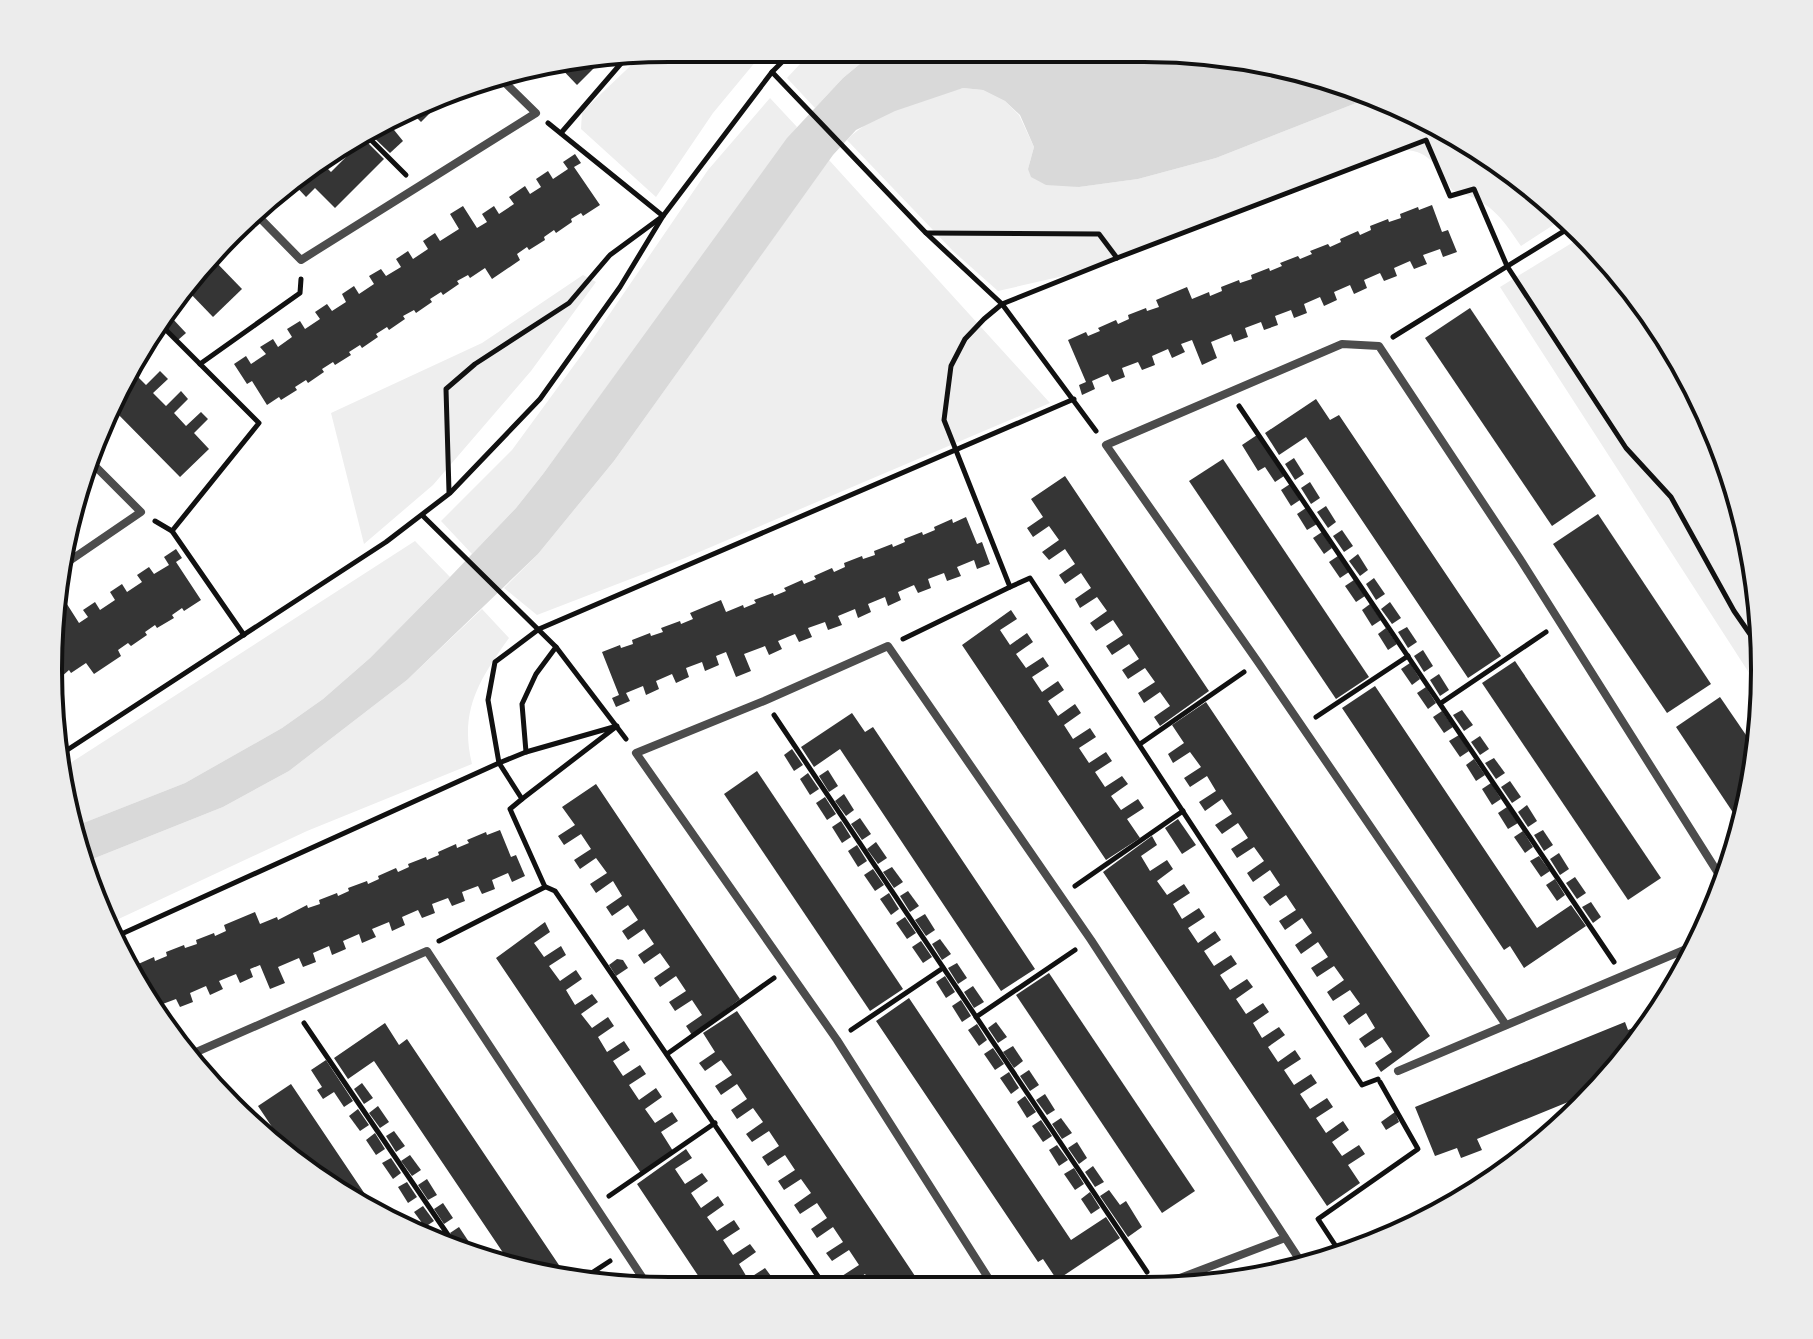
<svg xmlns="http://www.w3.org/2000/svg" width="1813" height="1339" font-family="Mulish,sans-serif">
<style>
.green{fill:#eee}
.water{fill:#d9d9d9}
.building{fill:#353535}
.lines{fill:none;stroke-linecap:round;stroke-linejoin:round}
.path{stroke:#111;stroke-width:5}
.minor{stroke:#4c4c4c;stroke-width:8}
.rim{fill:none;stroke:#111;stroke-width:4}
</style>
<rect width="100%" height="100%" fill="#fff"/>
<!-- green -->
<g class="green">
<polygon points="670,48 767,48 713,113 656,197 581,129 582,112 646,51"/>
<polygon points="815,48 878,49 843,78 815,108 787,78"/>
<path d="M963,88l20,2 22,11 14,14 15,32 -6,22 51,18 59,-8 78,-21 153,-60 119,54 73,68 -40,26c-21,-31 -31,-45 -69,-56 -13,-20 -22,-41 -50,-40l-317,121 -87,20 -45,-40 -106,-111c25,-27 81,-43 116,-52z"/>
<polygon points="770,98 797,127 543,474 516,508 472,554 441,521 512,450 583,353 708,170"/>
<polygon points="829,160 1050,403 685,558 537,615 504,588 538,554 614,461"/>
<polygon points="1580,238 1596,253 1713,427 1744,509 1764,629 1762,693 1500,287"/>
<polygon points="583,275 596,282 531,371 433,485 364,544 331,413 482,343"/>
<polygon points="415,541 450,577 370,658 323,699 282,728 185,783 73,827 61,769"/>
<path d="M482,609l27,29c-30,42 -50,73 -37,126l-165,67 -197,92 -30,-59 143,-57 66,-36 118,-91z"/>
</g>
<!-- water -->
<g class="water">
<polygon points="878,49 1184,49 1304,69 1369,98 1216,158 1138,179 1079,187 1046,185 1031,177 1028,169 1034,147 1020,115 1005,101 983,90 963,88 895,111 856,130 833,155 614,461 538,554 407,680 289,771 223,807 80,864 73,827 185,783 282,728 323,699 370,658 450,577 516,508 543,474 787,138 843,78"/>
<polygon points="1596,253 1637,292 1701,395 1713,427"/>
</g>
<!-- building -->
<g class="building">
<polygon points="606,56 577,85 556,63 560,62"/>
<polygon points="450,93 421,122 409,110"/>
<polygon points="386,120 403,141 390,153 368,132 376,124"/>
<polygon points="364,139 384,159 335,208 315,188 306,197 292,182 320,161 331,172"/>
<polygon points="575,154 581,163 574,167 600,205 583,216 581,213 571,219 572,222 556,233 554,230 544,237 545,240 529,250 527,247 517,254 520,260 492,279 485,268 470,278 468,275 457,281 459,284 443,295 441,292 430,299 432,302 416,313 414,310 403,316 405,319 389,330 387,327 376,334 378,337 362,348 360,345 349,352 351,355 335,365 333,362 322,369 324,372 308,383 306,380 295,387 297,390 281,400 279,397 267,405 252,381 247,384 234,364 246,356 251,364 266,354 260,347 273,339 278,347 292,337 287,329 300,321 305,329 320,319 315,312 327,304 332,311 346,302 342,294 354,286 359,294 374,284 369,276 381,269 386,276 401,267 396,259 408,251 413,259 428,249 423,241 435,233 440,241 459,229 450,214 463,206 477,228 487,222 482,214 494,206 499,214 514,204 509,197 525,186 530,194 541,187 536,179 548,171 553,179 568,169 563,162"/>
<polygon points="1432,205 1442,232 1448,230 1457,252 1443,257 1440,249 1423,255 1427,264 1414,269 1410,261 1394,268 1397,276 1384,281 1380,273 1364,280 1367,288 1354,294 1350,285 1334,292 1337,300 1324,306 1320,297 1304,304 1307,313 1294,318 1291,310 1275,316 1278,325 1264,330 1261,322 1245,328 1248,337 1234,342 1231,334 1211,342 1217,358 1202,365 1192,340 1181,344 1185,352 1172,358 1168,349 1152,356 1155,365 1142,370 1138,362 1122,368 1125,377 1112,382 1108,374 1092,381 1095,389 1082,395 1079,385 1086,382 1068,340 1086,332 1088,336 1100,331 1098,328 1116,320 1118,324 1129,319 1128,315 1146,308 1147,311 1159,307 1156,300 1187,287 1192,299 1209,292 1210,296 1222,291 1221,287 1239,280 1240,283 1252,279 1251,275 1269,268 1270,271 1282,266 1280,263 1298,256 1300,259 1312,254 1310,251 1328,244 1330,247 1341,242 1340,239 1358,231 1360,235 1371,230 1370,226 1388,219 1389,222 1401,218 1400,214 1418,207 1419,210"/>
<polygon points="211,257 242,289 213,317 187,290"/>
<polygon points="1470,308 1596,496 1552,526 1425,338"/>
<polygon points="171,317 186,333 178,340 163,325"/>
<polygon points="142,353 148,359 134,373 146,385 160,371 168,379 153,393 166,406 181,391 188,399 174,413 186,426 201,412 208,419 194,433 209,449 180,477 109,405 112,394"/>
<polygon points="1316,399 1330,420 1339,415 1501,656 1468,678 1306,437 1279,455 1265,433"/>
<polygon points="1257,435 1284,476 1275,482 1265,467 1258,471 1242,445"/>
<polygon points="1294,458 1304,474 1295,480 1285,464"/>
<polygon points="1223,459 1369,677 1336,699 1189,481"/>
<polygon points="1065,476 1209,691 1160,726 1154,717 1170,706 1160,692 1144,703 1138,693 1155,682 1145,668 1128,679 1122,670 1139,659 1129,644 1112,655 1106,646 1123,635 1113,620 1096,631 1090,623 1107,611 1097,597 1080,608 1075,599 1091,588 1081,573 1065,584 1059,575 1075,564 1065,549 1049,560 1042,552 1059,540 1049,526 1033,537 1027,528 1043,517 1031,499"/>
<polygon points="1310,482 1320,498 1311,504 1301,488"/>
<polygon points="1290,484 1300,500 1291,506 1281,490"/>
<polygon points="1326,506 1336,522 1328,528 1317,512"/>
<polygon points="1306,508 1317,524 1307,530 1297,514"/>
<polygon points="1598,514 1711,684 1667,713 1553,544"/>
<polygon points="966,517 977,544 982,542 990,564 977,569 974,560 957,567 961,576 947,581 944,573 928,579 931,588 918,593 914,585 898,592 901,600 888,606 885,597 868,604 871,612 858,618 855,609 838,616 842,625 828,630 825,622 808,628 812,637 799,642 795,634 778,641 782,649 769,655 765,646 744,654 751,671 736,677 726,652 716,656 719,665 705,671 702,662 686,668 689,677 676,683 672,674 656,681 659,689 646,695 643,686 626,693 630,701 616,707 612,698 619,695 602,652 620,645 621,648 633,644 632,640 650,633 651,636 663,632 661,628 680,621 681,624 693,619 690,613 721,600 726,612 743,605 744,608 756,603 754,600 773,593 774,596 786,591 784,588 802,580 804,584 816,579 814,576 832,568 834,572 845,567 844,563 862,556 863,559 875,555 874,551 892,544 893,547 905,542 904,539 922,532 923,535 935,530 934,527 952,519 953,523"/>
<polygon points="1342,530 1353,546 1344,552 1333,536"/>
<polygon points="1322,532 1332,548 1324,554 1313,538"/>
<polygon points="176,549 182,558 176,562 201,600 184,611 182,608 172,615 174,618 157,628 155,625 145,632 147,635 131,646 128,643 118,650 121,656 94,674 86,663 71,673 69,670 51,686 55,628 61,624 56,616 56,606 65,601 79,623 88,617 83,610 95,602 100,610 115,600 110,592 122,584 127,592 142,582 137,575 149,567 154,574 169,565 164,557"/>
<polygon points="1358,554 1368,570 1360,576 1349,561"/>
<polygon points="1338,556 1349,572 1340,578 1329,562"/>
<polygon points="1374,578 1385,594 1376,600 1366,584"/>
<polygon points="1354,580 1365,596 1356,602 1345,586"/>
<polygon points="1390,602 1401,618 1392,624 1381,609"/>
<polygon points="1370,604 1381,620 1372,626 1362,610"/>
<polygon points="1011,610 1017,619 1000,630 1010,645 1027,633 1033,642 1016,654 1026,668 1043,657 1049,666 1032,677 1042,692 1058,681 1064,690 1048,701 1058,716 1075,704 1081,713 1064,725 1073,739 1090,728 1096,737 1079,748 1089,763 1106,752 1112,761 1095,772 1105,787 1122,776 1128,784 1111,796 1121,810 1138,799 1144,808 1127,819 1140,838 1106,860 962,645"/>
<polygon points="1407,627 1417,642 1408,648 1398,632"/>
<polygon points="1386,628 1397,644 1388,650 1378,634"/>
<polygon points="1423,650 1433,666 1424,672 1414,656"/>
<polygon points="1515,661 1661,878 1628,900 1482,683"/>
<polygon points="1410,663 1420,679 1412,685 1401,669"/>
<polygon points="1439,674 1449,690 1440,696 1430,680"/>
<polygon points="1375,686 1537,928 1571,905 1586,926 1524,968 1510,946 1504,950 1342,708"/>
<polygon points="1426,687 1436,703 1428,709 1417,693"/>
<polygon points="1720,697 1759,754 1742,826 1676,727"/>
<polygon points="1206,702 1430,1036 1381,1072 1375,1063 1392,1052 1382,1037 1365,1048 1359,1039 1375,1028 1366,1013 1349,1025 1343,1016 1360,1004 1350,990 1333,1001 1327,992 1344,980 1334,966 1317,977 1311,968 1328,957 1318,942 1301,954 1295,945 1312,933 1302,918 1285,930 1279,921 1296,910 1286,895 1270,906 1263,897 1280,885 1270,870 1253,882 1247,873 1264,861 1254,847 1237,858 1231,849 1248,838 1238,823 1222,834 1215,825 1232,814 1222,799 1205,811 1199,802 1216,791 1207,776 1190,787 1184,778 1201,767 1190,752 1173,763 1168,754 1184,743 1172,725"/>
<polygon points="1462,710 1473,725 1464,731 1453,715"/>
<polygon points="1442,711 1453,727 1444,733 1433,717"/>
<polygon points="852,713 865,732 873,727 1035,969 1001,991 840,749 814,767 801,747"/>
<polygon points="1459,735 1469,751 1460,757 1449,741"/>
<polygon points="1480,736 1489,749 1480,755 1471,742"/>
<polygon points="792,749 803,765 794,771 784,755"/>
<polygon points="1494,758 1505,773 1496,779 1485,763"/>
<polygon points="1474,759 1485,775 1476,781 1466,765"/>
<polygon points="828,770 838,786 829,792 819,776"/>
<polygon points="757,771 903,989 870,1011 724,794"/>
<polygon points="808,773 819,789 810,795 800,779"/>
<polygon points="1510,781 1521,797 1512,803 1501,787"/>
<polygon points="1491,783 1501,799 1492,805 1482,789"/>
<polygon points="596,784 740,999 692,1035 686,1026 702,1015 692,1000 675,1011 669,1002 686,991 676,976 660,987 654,978 670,967 660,953 644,964 638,955 654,944 644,929 628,940 622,931 638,920 628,905 612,916 606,907 622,896 613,881 596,893 590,884 607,873 596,858 580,869 574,860 591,849 581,834 564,845 558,836 575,825 562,807"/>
<polygon points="844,794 854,810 846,816 835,801"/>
<polygon points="825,797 836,814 827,820 816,803"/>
<polygon points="1527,805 1537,821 1528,827 1518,812"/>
<polygon points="1507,807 1518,823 1508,829 1498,813"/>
<polygon points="860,818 871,834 862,840 851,824"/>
<polygon points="1178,819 1196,845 1182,854 1165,828"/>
<polygon points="841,821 851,837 842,843 832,827"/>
<polygon points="500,830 511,857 516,855 525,876 512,882 508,873 492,880 495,889 482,894 478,886 462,892 465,901 452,906 448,898 432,904 435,913 422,918 418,910 402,917 405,925 392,931 389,922 372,929 376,937 362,943 359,934 343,941 346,949 332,955 329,946 313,953 316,962 303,967 299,958 278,967 285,983 270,989 260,965 250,969 253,977 240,983 236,974 219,981 223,989 210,995 206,986 190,993 193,1002 180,1007 176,999 160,1005 164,1013 159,1015 147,993 136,965 154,957 155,961 167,956 166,952 184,945 185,948 197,944 196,940 214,933 215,936 226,931 224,925 255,912 260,924 277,917 278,920 307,905 308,908 320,904 319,900 337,893 338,896 349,891 348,888 367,881 368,884 379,879 378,876 396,868 398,872 409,867 408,864 426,857 427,860 439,855 438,852 456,844 457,848 469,843 467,840 486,832 487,835"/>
<polygon points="1543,830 1553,845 1544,851 1534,835"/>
<polygon points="1523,831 1533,847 1525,853 1514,837"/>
<polygon points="1152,836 1157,845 1141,856 1150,871 1167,860 1173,869 1157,881 1167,895 1184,884 1190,893 1173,904 1182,919 1199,908 1205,917 1188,928 1198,943 1215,931 1221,940 1204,951 1214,966 1231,955 1237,964 1220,975 1230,990 1247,979 1253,987 1236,999 1246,1014 1263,1003 1269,1012 1253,1023 1262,1038 1279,1027 1285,1035 1268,1047 1278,1062 1295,1050 1301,1059 1284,1070 1294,1085 1311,1074 1317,1083 1300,1094 1310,1109 1327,1098 1333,1107 1316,1118 1326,1133 1343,1121 1349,1130 1332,1142 1342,1156 1359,1145 1365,1154 1348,1165 1360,1183 1327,1206 1103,872"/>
<polygon points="876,842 887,858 878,864 867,849"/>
<polygon points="857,845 867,861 858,867 848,851"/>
<polygon points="1559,853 1569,869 1560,875 1550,859"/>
<polygon points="1539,856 1550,871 1541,877 1530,861"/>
<polygon points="892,867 903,882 894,888 883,872"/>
<polygon points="873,869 884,885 875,891 864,875"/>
<polygon points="1575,877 1586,893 1577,899 1566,883"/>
<polygon points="1555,879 1565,895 1557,901 1546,885"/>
<polygon points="908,891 919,906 910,912 900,896"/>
<polygon points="889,893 899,909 891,915 880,899"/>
<polygon points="1591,902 1601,917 1593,923 1582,907"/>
<polygon points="925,914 935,930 926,936 915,920"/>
<polygon points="905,917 916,933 907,939 896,923"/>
<polygon points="545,922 550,932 534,943 544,957 561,946 566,955 549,966 560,981 576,970 582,979 566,990 575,1005 592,994 598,1002 581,1014 592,1028 608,1017 614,1026 598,1037 607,1052 624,1041 630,1050 613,1061 623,1076 640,1065 646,1074 629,1085 639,1100 656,1088 662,1097 645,1109 655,1123 672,1112 678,1121 661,1132 673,1151 641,1173 496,958"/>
<polygon points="940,939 951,954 942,960 932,944"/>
<polygon points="921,941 932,957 923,963 912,947"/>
<polygon points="617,959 623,960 628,968 616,976 609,965"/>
<polygon points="957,963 967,978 958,984 948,968"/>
<polygon points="1049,973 1195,1191 1162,1213 1016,995"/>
<polygon points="945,976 955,992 946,998 936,982"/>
<polygon points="973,986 984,1002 974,1008 964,992"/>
<polygon points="909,998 1071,1240 1106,1217 1120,1238 1057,1280 1043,1259 1038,1262 876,1021"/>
<polygon points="961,1000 971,1016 962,1022 952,1006"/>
<polygon points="737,1011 881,1225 923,1288 874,1288 865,1274 849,1285 842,1276 859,1265 849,1250 832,1261 826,1253 843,1242 833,1227 817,1238 811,1229 827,1218 817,1203 800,1214 794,1205 811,1193 801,1179 784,1190 778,1181 795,1170 785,1155 768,1166 762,1157 779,1146 769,1131 752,1142 746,1134 763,1122 753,1108 737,1119 731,1110 747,1099 737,1084 721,1095 715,1086 732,1075 721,1060 705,1071 699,1063 715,1052 703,1033"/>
<polygon points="1654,1019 1610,1080 1600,1089 1477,1139 1482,1150 1461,1158 1457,1148 1435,1156 1415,1107 1625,1022 1628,1030"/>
<polygon points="996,1022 1007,1037 998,1043 988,1028"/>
<polygon points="385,1023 399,1045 407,1039 567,1277 512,1266 374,1061 348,1079 334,1058"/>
<polygon points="977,1024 987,1040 979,1046 968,1030"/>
<polygon points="1013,1046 1023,1061 1014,1068 1003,1052"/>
<polygon points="993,1048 1004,1064 995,1070 984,1054"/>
<polygon points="326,1060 353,1101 344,1107 334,1092 323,1099 317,1090 322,1087 311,1070"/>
<polygon points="1029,1070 1039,1085 1030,1091 1020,1076"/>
<polygon points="1009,1072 1019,1088 1011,1094 1000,1078"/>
<polygon points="362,1083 373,1098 364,1104 354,1089"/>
<polygon points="291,1084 340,1157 381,1218 359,1208 296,1163 258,1106"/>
<polygon points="1045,1094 1055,1110 1047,1115 1036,1100"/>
<polygon points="1025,1096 1036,1112 1027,1118 1017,1102"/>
<polygon points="378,1106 389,1122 380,1128 369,1113"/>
<polygon points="358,1109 369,1125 360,1131 349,1116"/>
<polygon points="1395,1112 1399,1122 1386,1130 1381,1122"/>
<polygon points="1061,1118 1072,1133 1062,1139 1052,1124"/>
<polygon points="1041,1120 1052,1136 1043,1142 1032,1126"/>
<polygon points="394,1131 405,1146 396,1152 386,1136"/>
<polygon points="375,1133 385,1149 376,1155 366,1140"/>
<polygon points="1077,1142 1087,1158 1079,1164 1068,1148"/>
<polygon points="1057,1145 1068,1160 1059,1166 1049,1150"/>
<polygon points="686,1149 692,1158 675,1169 685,1184 702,1173 708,1181 691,1193 701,1208 718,1196 724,1205 707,1217 717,1231 734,1220 740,1229 723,1240 733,1255 750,1244 756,1252 739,1264 748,1279 765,1268 771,1276 755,1289 707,1289 637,1184"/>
<polygon points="410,1155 421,1170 412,1176 401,1161"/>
<polygon points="391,1158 401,1173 393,1179 382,1163"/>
<polygon points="1093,1166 1104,1182 1095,1187 1085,1172"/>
<polygon points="1074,1168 1084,1184 1075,1190 1064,1174"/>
<polygon points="1489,1171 1492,1180 1481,1186 1477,1176"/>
<polygon points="427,1179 437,1195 428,1200 418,1185"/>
<polygon points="407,1182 417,1197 408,1203 398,1187"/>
<polygon points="1109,1190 1120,1205 1126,1201 1142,1227 1128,1237 1100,1196"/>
<polygon points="1090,1192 1100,1208 1091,1214 1081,1199"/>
<polygon points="443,1203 453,1218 444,1224 434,1209"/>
<polygon points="423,1206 434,1221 425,1227 414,1212"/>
<polygon points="459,1227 469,1242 460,1249 450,1233"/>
<polygon points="439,1230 450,1245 446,1247 435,1242 430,1236"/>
<polygon points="475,1251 481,1260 466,1256"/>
</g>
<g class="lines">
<!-- path -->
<g class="path">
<polyline points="772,72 926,233 1002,304 1096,431"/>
<polyline points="361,130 406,175"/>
<polyline points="561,133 630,53"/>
<polyline points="926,233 1099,234 1117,258"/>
<polyline points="162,326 200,364"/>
<polyline points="1393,337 1569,228"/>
<polyline points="1239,406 1614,962"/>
<polyline points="449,492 446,389 475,364 569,303 610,255 663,216 548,123"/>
<polyline points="423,516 556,647 626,739"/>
<polyline points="155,521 172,531 244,635"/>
<polyline points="172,531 259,423 200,364 300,293 301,279"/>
<polyline points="1010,587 1030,578 1362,1085 1378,1079"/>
<polyline points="903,639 1010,587 944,420 951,366 965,339 984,319 1002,304 1117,258 1426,140 1450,196 1474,189 1507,266 1626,448 1671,497 1734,611 1763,653"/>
<polyline points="1441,703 1546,632"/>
<polyline points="774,715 1147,1272"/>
<polyline points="1316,717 1408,656"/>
<polyline points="1140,744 1244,672"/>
<polyline points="526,752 522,704 536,674 556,647"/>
<polyline points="58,756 386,542 450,493 540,399 620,287 663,216 772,72 796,48"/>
<polyline points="1075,886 1183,811"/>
<polyline points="546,887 555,891 826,1288"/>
<polyline points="117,936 499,763 526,752 617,726 522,799"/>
<polyline points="439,941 545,887 510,809 522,799 499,763 488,700 495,662 539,629 1074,399"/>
<polyline points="976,1017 1075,950"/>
<polyline points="304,1023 461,1254"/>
<polyline points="851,1030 943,968"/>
<polyline points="667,1054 774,978"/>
<polyline points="609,1196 715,1123"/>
<polyline points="1341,1254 1318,1219 1418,1149 1380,1082"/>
<polyline points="581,1280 610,1261"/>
</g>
<!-- minor -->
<g class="minor">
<polyline points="254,212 301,260 536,113 496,74"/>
<polyline points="59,568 141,512 90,461"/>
<polyline points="1506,1025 1258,662 1106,445 1342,344 1379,346 1520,559 1725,884"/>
<polyline points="185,1057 427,951 650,1289"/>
<polyline points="1398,1071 1698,944"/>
<polyline points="1159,1286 1285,1238"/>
<polyline points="994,1287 837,1040 636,753 764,701 888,646 1091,940 1303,1265"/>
</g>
</g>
<!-- crop -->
<path d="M0 0H1813V1339H0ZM669 62H1144A607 607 0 0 1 1751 669V670A607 607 0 0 1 1144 1277H669A607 607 0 0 1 62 670V669A607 607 0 0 1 669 62Z" fill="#ececec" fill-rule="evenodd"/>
<path class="rim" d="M669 62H1144A607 607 0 0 1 1751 669V670A607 607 0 0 1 1144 1277H669A607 607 0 0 1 62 670V669A607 607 0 0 1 669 62Z"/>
</svg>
